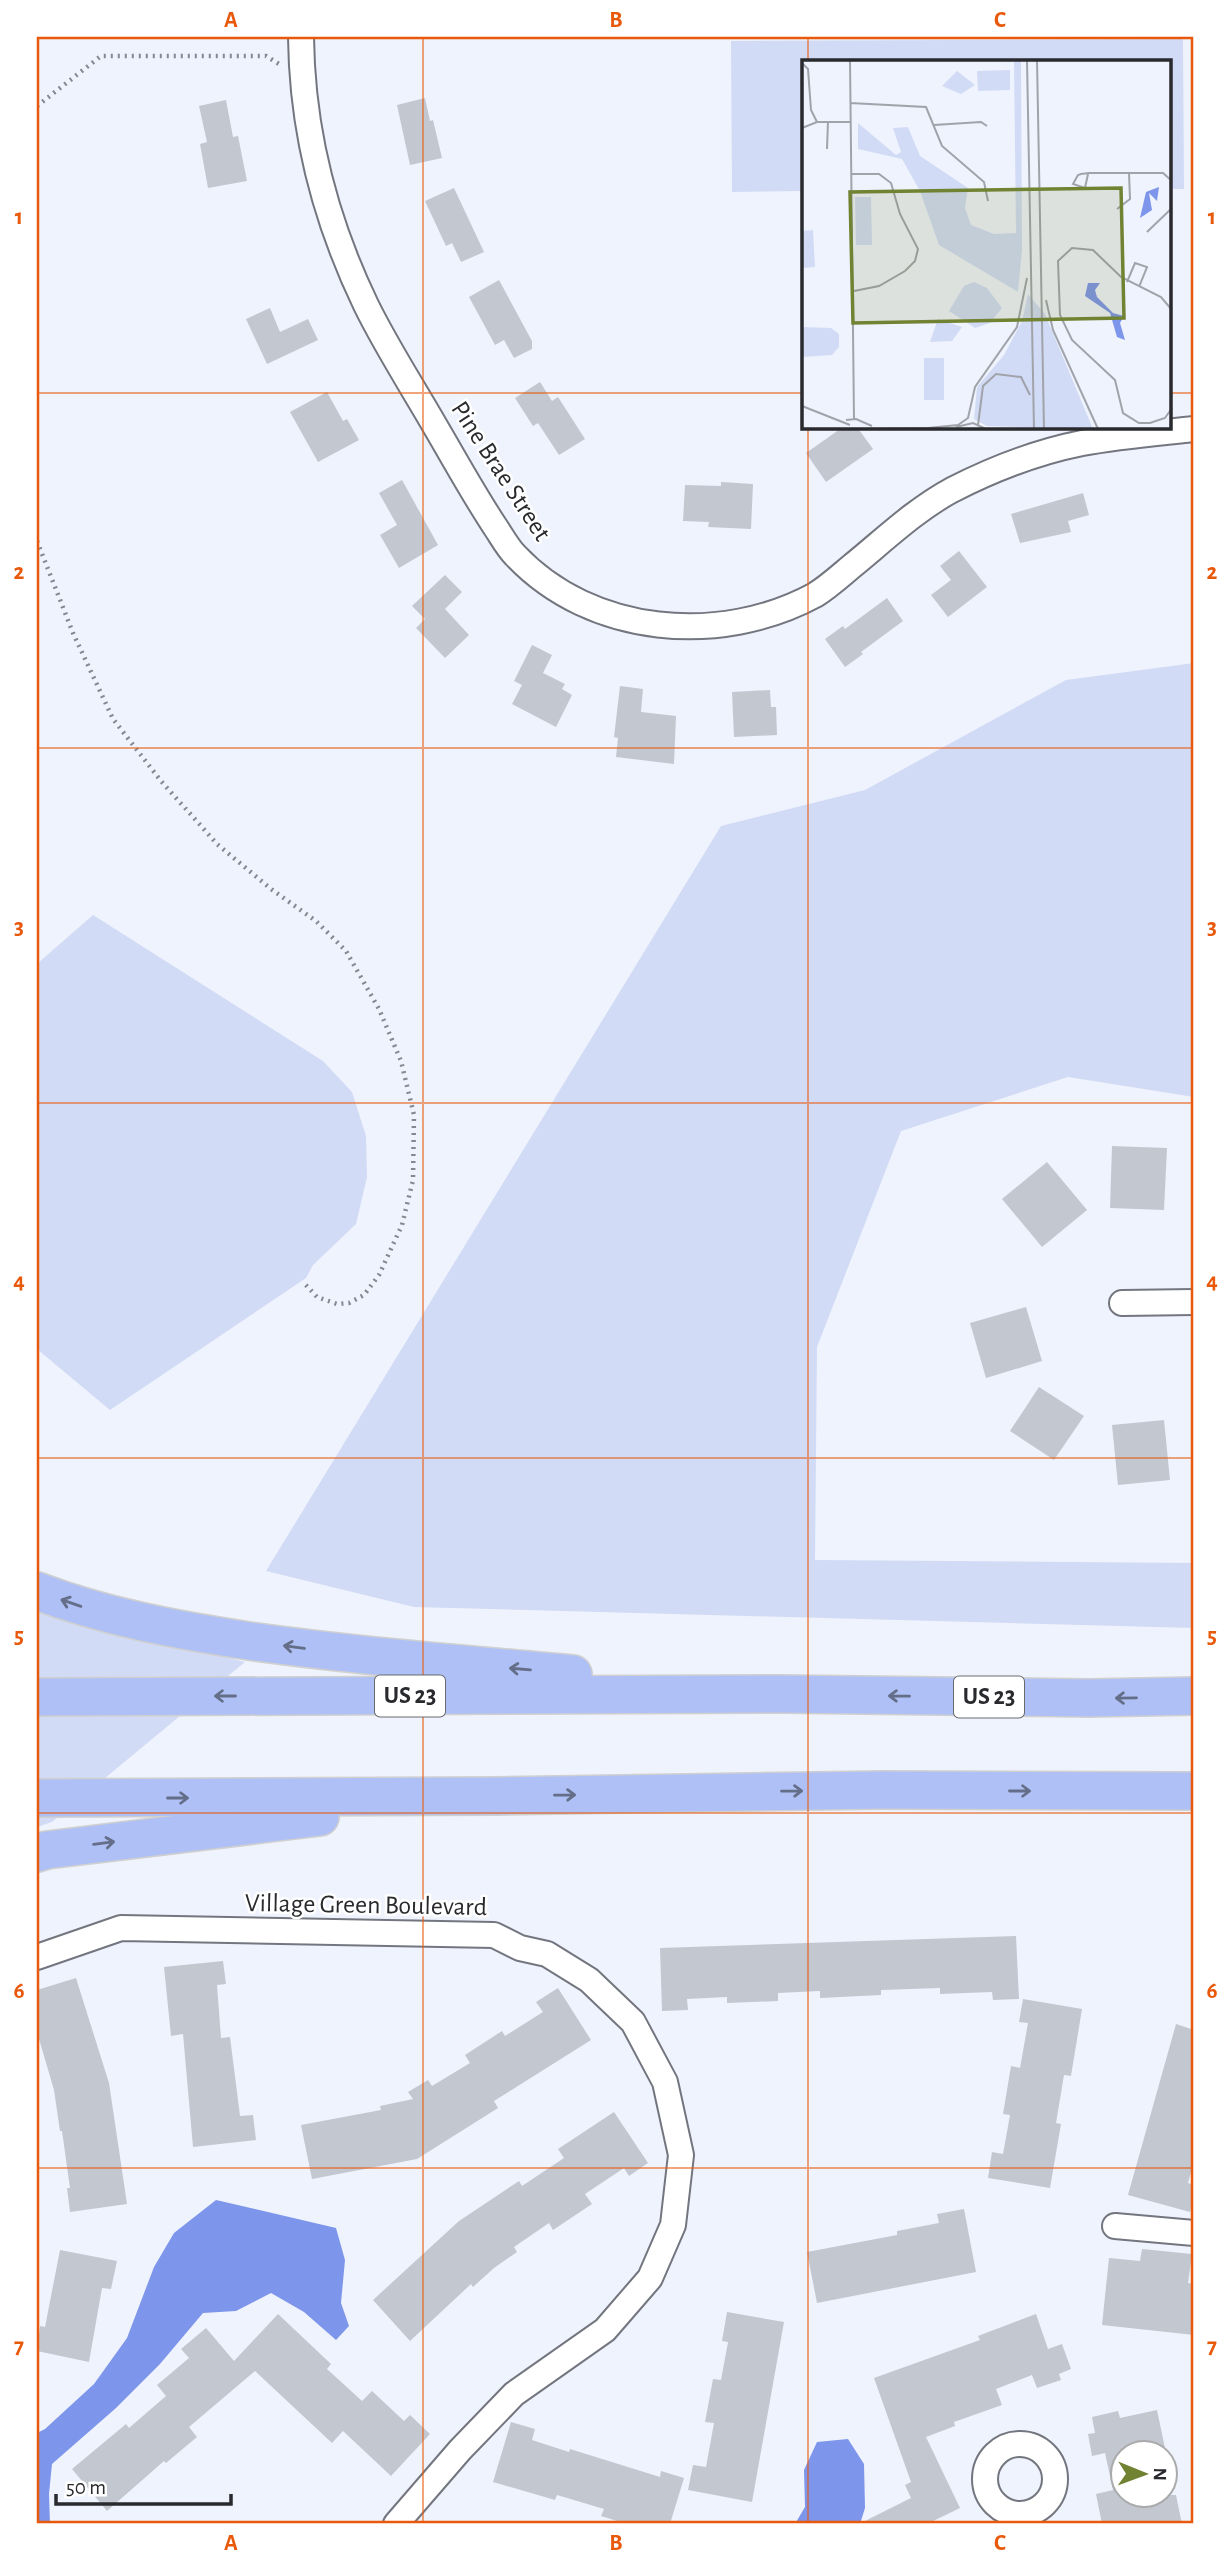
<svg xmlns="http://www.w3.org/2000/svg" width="1231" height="2561" font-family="'Alegreya Sans',sans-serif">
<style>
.green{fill:#d2dbf5}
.water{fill:#7d95ea}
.building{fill:#c3c7d0}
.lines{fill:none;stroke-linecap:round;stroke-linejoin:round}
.minor-casing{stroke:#73767f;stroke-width:28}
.highway-casing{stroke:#d0d0d1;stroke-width:40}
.path{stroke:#85888f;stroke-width:4.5;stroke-dasharray:2 5;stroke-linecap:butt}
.minor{stroke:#fff;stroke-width:24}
.highway{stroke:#aec0f5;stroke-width:37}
.oneway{stroke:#656e88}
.grid{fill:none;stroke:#e8590c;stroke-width:2;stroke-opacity:0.55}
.labels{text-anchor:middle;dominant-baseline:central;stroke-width:5;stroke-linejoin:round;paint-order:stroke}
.shield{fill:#fff;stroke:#696a6d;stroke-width:2}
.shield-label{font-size:24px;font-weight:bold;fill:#292a2e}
.street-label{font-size:26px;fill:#292a2e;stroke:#fff}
.inset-road{fill:none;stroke:#a0a3aa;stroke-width:2}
.view{fill:#718232;fill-opacity:0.15;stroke:#718232;stroke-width:3.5}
.inset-edge{fill:none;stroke:#292a2e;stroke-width:3.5}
.neatline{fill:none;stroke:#e8590c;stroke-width:2.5}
.grid-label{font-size:23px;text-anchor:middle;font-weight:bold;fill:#e8590c}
</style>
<rect width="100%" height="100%" fill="#eff3fd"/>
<!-- green -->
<g class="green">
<polygon points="1183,39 1184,189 1170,189 1170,61 804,61 804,191 732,192 731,41"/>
<polygon points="1194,663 1194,1097 1068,1077 901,1131 817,1347 815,1560 1194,1563 1194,1628 414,1607 266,1571 721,826 865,790 1066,680"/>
<polygon points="93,915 323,1061 352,1092 366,1136 367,1177 356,1224 313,1265 306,1278 110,1410 37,1349 37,964"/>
<polygon points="37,1611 245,1662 52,1822 37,1827"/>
</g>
<!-- water -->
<g class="water">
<polygon points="216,2200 336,2228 345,2260 341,2303 349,2326 336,2340 304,2312 271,2293 236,2311 203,2313 160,2364 116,2408 52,2464 49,2494 50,2524 37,2524 37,2433 45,2429 94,2384 127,2338 154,2267 174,2233"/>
<polygon points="848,2439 864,2464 865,2508 860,2524 795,2524 805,2507 804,2470 817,2442"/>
</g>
<!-- building -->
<g class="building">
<polygon points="425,98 430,121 433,120 442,158 410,165 397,105"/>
<polygon points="226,100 233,137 238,136 247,181 208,188 200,144 207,142 199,106"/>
<polygon points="454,188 484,252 461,262 452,243 446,246 425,201"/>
<polygon points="499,280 532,341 532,349 514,358 504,340 495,345 469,297"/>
<polygon points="270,308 280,332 308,319 318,340 267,364 246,319"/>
<polygon points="540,382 552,401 558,397 585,439 559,455 538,423 533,426 515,398"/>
<polygon points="327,392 343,421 347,419 359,440 318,462 290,412"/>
<polygon points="843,427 857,427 873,449 826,482 806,453"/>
<polygon points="402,480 438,545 399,568 380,535 397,525 379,493"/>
<polygon points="721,482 753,484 751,529 708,527 709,522 683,521 685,485 721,486"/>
<polygon points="1083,493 1089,515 1068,521 1071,532 1020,543 1011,514"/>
<polygon points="959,551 987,587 948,617 931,595 951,580 940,566"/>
<polygon points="445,575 462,592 445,609 469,635 445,658 416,628 425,619 412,606"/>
<polygon points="887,598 903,621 861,652 863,654 845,667 825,639 843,626 845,629"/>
<polygon points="532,645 552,655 543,673 565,684 562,689 572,695 556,727 512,704 522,685 514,681"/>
<polygon points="620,686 643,689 641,712 676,716 674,764 616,757 618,738 614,737"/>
<polygon points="770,690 771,707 776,707 777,735 734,737 732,692"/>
<polygon points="1112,1146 1167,1148 1164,1210 1110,1208"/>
<polygon points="1047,1162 1087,1210 1042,1247 1002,1199"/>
<polygon points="1026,1307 1042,1361 986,1378 970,1323"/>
<polygon points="1039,1387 1084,1416 1054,1460 1010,1431"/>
<polygon points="1164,1420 1170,1480 1118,1485 1112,1425"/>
<polygon points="1016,1936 1019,1999 993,2000 992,1992 940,1994 940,1988 881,1990 881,1995 820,1998 820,1991 778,1993 778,2001 727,2003 727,1997 687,1999 688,2010 662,2011 660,1948"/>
<polygon points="223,1961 226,1984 217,1985 221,2038 230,2037 240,2116 253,2115 256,2140 193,2147 183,2034 171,2036 164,1967"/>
<polygon points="76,1978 109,2083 127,2204 70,2212 67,2188 70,2188 62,2131 60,2131 54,2090 37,2032 37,1990"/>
<polygon points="558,1988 591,2040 494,2101 498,2108 417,2159 312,2179 301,2125 381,2110 380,2106 413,2099 408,2092 428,2080 432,2086 470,2063 465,2055 502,2031 505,2036 543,2012 536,2002"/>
<polygon points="1023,1999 1082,2009 1071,2076 1064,2075 1056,2123 1061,2124 1050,2188 988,2178 992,2152 1003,2154 1010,2115 1003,2114 1011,2066 1020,2068 1028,2023 1019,2022"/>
<polygon points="1176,2024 1194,2030 1194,2161 1188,2183 1194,2185 1194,2196 1190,2212 1128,2195"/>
<polygon points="614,2112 648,2163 629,2176 624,2168 585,2194 592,2204 553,2230 549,2223 514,2247 517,2252 494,2268 473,2287 471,2284 410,2341 373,2300 459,2221 519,2181 522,2186 564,2158 558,2149"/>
<polygon points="964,2209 976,2272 817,2303 807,2252 897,2235 897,2231 939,2223 937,2214"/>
<polygon points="1142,2249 1192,2254 1188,2283 1194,2284 1194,2335 1102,2325 1109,2258 1140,2261"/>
<polygon points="60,2250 117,2261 111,2289 102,2288 89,2362 37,2351 40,2326 45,2327"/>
<polygon points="727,2312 784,2322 752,2502 688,2490 693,2465 706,2467 714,2423 705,2422 713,2379 721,2380 728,2342 722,2341"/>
<polygon points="278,2314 331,2364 327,2369 362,2401 372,2391 404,2421 410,2415 430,2434 391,2476 343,2431 332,2443 255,2371 189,2427 197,2437 166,2463 164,2461 107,2511 72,2469 126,2424 129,2428 166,2396 157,2385 189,2358 181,2349 206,2328 234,2361"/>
<polygon points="1036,2314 1048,2349 1062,2344 1071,2369 1059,2374 1061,2380 1037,2388 1032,2375 996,2389 1002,2405 954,2422 955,2426 926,2437 960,2508 927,2524 859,2524 911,2498 905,2485 911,2482 874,2378 980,2340 978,2336"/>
<polygon points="1157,2410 1166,2453 1123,2453 1123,2495 1176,2495 1182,2524 1102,2524 1096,2494 1113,2490 1105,2453 1092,2456 1088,2434 1095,2433 1092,2417 1118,2411 1120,2418"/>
<polygon points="511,2422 535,2429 532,2440 569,2452 570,2449 660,2477 661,2471 684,2478 670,2524 627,2524 601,2516 604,2509 557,2495 555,2500 493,2482"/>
</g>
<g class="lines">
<!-- minor casing -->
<g class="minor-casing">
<g id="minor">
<path d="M301,37c1,94 24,183 65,268 20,41 46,81 69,121 20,34 39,69 61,102 6,9 12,20 19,27 76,81 206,91 300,40 13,-8 25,-19 37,-29 32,-26 63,-56 100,-76 41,-21 85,-38 130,-47 37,-7 75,-10 112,-14"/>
<polyline points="1122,1303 1194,1302"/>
<polyline points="37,1957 121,1928 494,1935 520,1948 547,1954 589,1980 633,2022 665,2082 681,2155 673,2225 650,2278 605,2330 514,2394 460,2450 396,2524"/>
<polyline points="1115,2226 1194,2233"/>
<circle cx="1020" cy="2479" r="35"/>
</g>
</g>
<!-- highway casing -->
<g class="highway-casing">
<g id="highway">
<path d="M37,1591c68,26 140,39 212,50 107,15 216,23 324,33"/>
<polyline points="37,1697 783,1694 1089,1698 1194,1696"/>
<polyline points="37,1798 496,1796 881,1790 1194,1791"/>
<polyline points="37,1853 47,1850 320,1817"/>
</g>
</g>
<!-- path -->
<g class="path">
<polyline points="37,106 101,56 266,56 279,64"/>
<polyline points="37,541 73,633 113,719 161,781 217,844 271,889 316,921 346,951 379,1009 401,1061 414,1115 413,1180 402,1225 379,1275 364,1295 349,1303 337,1304 317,1297 304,1283"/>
</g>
<!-- minor -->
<use href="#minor" class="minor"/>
<!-- highway -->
<use href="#highway" class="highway"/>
</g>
<!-- one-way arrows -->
<defs><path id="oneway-shaft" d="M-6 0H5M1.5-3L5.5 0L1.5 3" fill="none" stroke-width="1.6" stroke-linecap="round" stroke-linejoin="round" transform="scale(1.75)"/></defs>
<g class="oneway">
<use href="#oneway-shaft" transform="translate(71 1603) rotate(-161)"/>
<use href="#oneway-shaft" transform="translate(294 1647) rotate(-172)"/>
<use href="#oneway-shaft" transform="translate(520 1669) rotate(-175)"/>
<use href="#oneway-shaft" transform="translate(225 1696) rotate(180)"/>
<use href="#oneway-shaft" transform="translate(899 1696) rotate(-179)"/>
<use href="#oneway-shaft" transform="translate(1126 1698) rotate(179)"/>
<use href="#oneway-shaft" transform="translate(792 1791) rotate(-1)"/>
<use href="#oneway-shaft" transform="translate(1020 1791)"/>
<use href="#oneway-shaft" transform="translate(565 1795) rotate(-1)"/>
<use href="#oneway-shaft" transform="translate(178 1798)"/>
<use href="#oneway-shaft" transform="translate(104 1843) rotate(-7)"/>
</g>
<!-- grid -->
<path class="grid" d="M423,37v2487M808,37v24M37,393h767M1170,393h24M808,427v2097M37,748h1157M37,1103h1157M37,1458h1157M37,1813h1157M37,2168h1157"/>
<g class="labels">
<!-- shield labels -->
<g class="shield">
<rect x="375" y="1675.5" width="70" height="41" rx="5"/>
<rect x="954" y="1676.5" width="70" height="41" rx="5"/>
</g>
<g class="shield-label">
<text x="410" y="1696">US 23</text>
<text x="989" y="1697">US 23</text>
</g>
<!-- street labels -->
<g class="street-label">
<text transform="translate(501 471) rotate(57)">Pine Brae Street</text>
<text transform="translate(366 1905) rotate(1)">Village Green Boulevard</text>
</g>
</g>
<!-- overview -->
<g transform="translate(802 60)">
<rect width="369" height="369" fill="#eff3fd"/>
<path d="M212,0h7l1,190 -4,42 -79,-47 -19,-54 -18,-32 -44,-10v-26l38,32 5,-3 -8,-24 15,-1 12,29 48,32 -3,20 6,17 23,9 22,-1zM208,10v20l-32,1 -1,-20zM155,11l18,14 -14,9 -19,-8zM53,137h16l1,48h-16zM11,170l2,37 -13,1v-37zM172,222l13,6 15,20 -12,15 -15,5 -26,-17 15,-25zM226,234l17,20 48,115 -106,-3 -13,-7 3,-32 27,-32 18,-34zM136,259l24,8 -10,14 -22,1zM0,267l29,1 8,6v13l-7,8 -30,2zM122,298h20v42h-20z" fill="#d2dbf5"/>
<path d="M357,127l-2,14 -8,-8 3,17 -12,8 6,-26zM286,223h12l-5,7 2,7 16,16 11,3 -4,7 5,17 -8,-3 -7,-24 -25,-17z" fill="#7d95ea"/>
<path class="inset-road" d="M48,0l4,359M225,0l7,369M235,0l7,369M0,3l6,6 3,41 6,12M48,43l76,4 16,39 42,36 4,19M132,65l47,-3 6,4M0,68l15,-6h34M25,89l1,-28M50,114h27l12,9 9,31 18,35 -3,12 -10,10 -26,15 -25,5M286,114l-3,14 -12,-4 5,-9 3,-1 8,-1h74l9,8M315,149l13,-10 -1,-26M345,172l25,-24M325,222l8,-19 12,4 -8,20M244,240l7,30 45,99M370,250l-11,-13 -40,-20 -28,-27 -21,-2 -14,13 2,54 12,25 43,40 8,33 16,10h11l15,-5 7,-10M0,346l48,19M44,360l10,-1 16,7M176,365l5,-39 13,-12 25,3 9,18M154,367l17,-4 13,6M126,368l30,-3 10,-7 7,-31 42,-60 10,-49M60,369l70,-1"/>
<path class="view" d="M319,128l3,130 -271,5 -3,-131z"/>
<rect width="369" height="369" class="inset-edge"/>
</g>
<!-- border -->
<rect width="1231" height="2561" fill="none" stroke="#ffffff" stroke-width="77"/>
<!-- north arrow -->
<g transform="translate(1144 2474) rotate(91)"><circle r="33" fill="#ffffff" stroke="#a9aaab" stroke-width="2"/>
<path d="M0-5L12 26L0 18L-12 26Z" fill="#718232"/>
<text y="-10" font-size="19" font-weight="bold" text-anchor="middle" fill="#292a2e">N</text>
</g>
<!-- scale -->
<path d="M56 2494v10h175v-10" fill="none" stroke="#292a2e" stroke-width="3.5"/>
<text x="66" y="2494" font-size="21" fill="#292a2e" stroke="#ffffff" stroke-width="5" paint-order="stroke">50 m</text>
<rect x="38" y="38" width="1154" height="2484" class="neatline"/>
<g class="grid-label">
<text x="231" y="27">A</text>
<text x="616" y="27">B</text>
<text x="1000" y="27">C</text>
<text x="19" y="224">1</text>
<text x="1212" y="224">1</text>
<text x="19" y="579">2</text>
<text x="1212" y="579">2</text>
<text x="19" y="934">3</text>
<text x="1212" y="934">3</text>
<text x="19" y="1288">4</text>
<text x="1212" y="1288">4</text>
<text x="19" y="1643">5</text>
<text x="1212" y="1643">5</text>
<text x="19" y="1998">6</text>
<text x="1212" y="1998">6</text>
<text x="19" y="2353">7</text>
<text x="1212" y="2353">7</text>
<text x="231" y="2550">A</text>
<text x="616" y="2550">B</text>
<text x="1000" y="2550">C</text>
</g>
</svg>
